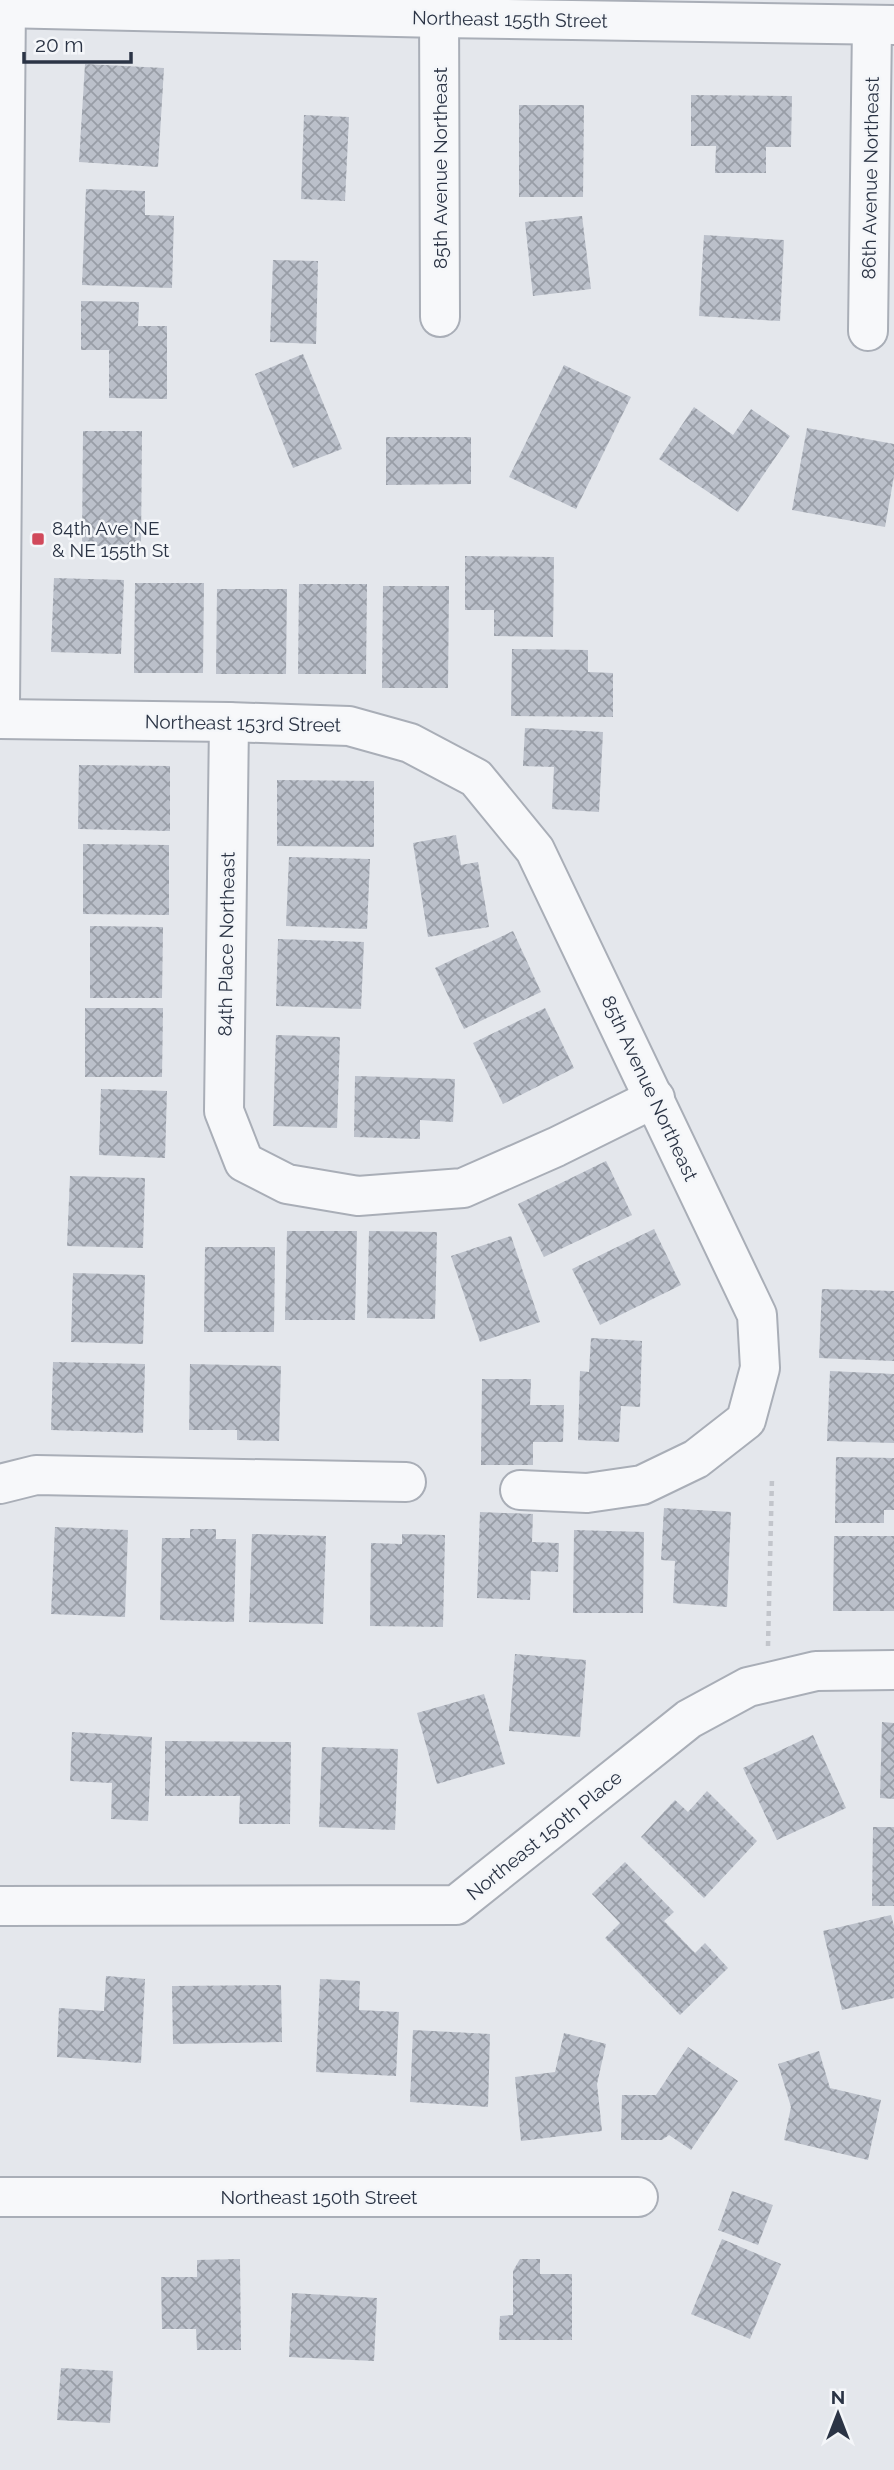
<svg xmlns="http://www.w3.org/2000/svg" width="894" height="2470" font-family="Raleway,sans-serif">
<style>
.building{fill:url(#building-cross-hatch)}
.lines{fill:none;stroke-linecap:round;stroke-linejoin:round}
.minor-casing{stroke:#a9aeb7;stroke-width:42}
.path{stroke:#c2c5cb;stroke-width:4.5;stroke-dasharray:5 5;stroke-linecap:butt}
.minor{stroke:#f7f8fa;stroke-width:38}
.poi-dot{fill:#d1495b;stroke:#f4f6f9;stroke-width:2.5}
.labels{text-anchor:middle;dominant-baseline:central;stroke-width:5;stroke-linejoin:round;paint-order:stroke}
.street-label{font-size:19px;fill:#2b3445;stroke:#f4f6f9}
.poi-label{font-size:19px;fill:#2b3445;stroke:#f4f6f9;text-anchor:start}
</style>
<defs>
<pattern id="building-cross-hatch" width="8" height="8" patternUnits="userSpaceOnUse" patternTransform="scale(1.75)"><rect width="8" height="8" fill="#bbc0ca"/><path d="M0 0l8 8M0 8l8-8" fill="none" stroke="#989da6"/></pattern>
</defs>
<rect width="100%" height="100%" fill="#e4e7ec"/>
<!-- building -->
<g class="building">
<polygon points="85,64 164,68 158,167 79,162"/>
<polygon points="691,95 792,96 791,147 766,147 766,173 715,173 716,146 691,146"/>
<polygon points="519,105 584,105 583,197 519,197"/>
<polygon points="304,115 349,117 345,201 301,199"/>
<polygon points="86,189 145,191 145,215 174,216 172,288 82,285"/>
<polygon points="582,216 591,289 533,296 525,222"/>
<polygon points="704,235 784,240 780,321 699,316"/>
<polygon points="273,260 318,261 316,344 270,342"/>
<polygon points="81,301 139,302 138,326 167,326 167,399 109,398 109,350 81,350"/>
<polygon points="303,354 342,449 293,468 255,374"/>
<polygon points="564,365 631,397 576,509 509,477"/>
<polygon points="694,407 733,435 751,409 790,436 738,512 659,459"/>
<polygon points="807,428 894,444 894,476 885,527 792,510"/>
<polygon points="83,431 142,431 141,546 82,546"/>
<polygon points="386,437 471,437 471,484 386,485"/>
<polygon points="465,556 554,557 553,637 494,636 494,610 465,610"/>
<polygon points="54,578 124,580 121,654 51,652"/>
<polygon points="135,583 204,583 203,673 134,673"/>
<polygon points="299,584 367,584 366,674 298,674"/>
<polygon points="383,586 449,586 448,688 382,688"/>
<polygon points="217,589 287,589 286,674 216,674"/>
<polygon points="512,649 588,650 588,672 613,673 613,717 511,716"/>
<polygon points="525,728 603,732 599,812 552,809 554,767 523,766"/>
<polygon points="79,765 170,766 170,831 78,829"/>
<polygon points="277,780 374,781 374,847 277,846"/>
<polygon points="456,835 461,865 478,862 489,927 428,937 413,843"/>
<polygon points="83,844 169,845 169,915 83,914"/>
<polygon points="289,857 370,859 367,929 286,926"/>
<polygon points="90,926 163,927 162,998 90,998"/>
<polygon points="513,931 541,992 464,1029 435,968"/>
<polygon points="278,939 364,942 361,1009 276,1006"/>
<polygon points="85,1008 163,1008 162,1077 85,1077"/>
<polygon points="545,1008 574,1068 503,1104 473,1043"/>
<polygon points="276,1035 340,1037 337,1128 273,1126"/>
<polygon points="355,1076 455,1079 453,1122 420,1120 420,1139 354,1137"/>
<polygon points="101,1089 167,1091 165,1158 99,1155"/>
<polygon points="606,1161 632,1215 544,1257 518,1204"/>
<polygon points="70,1176 145,1178 143,1248 67,1246"/>
<polygon points="654,1229 681,1285 600,1325 572,1269"/>
<polygon points="287,1231 357,1231 355,1320 285,1320"/>
<polygon points="369,1231 437,1232 435,1319 367,1318"/>
<polygon points="511,1236 540,1322 480,1342 451,1256"/>
<polygon points="205,1247 275,1247 274,1332 204,1332"/>
<polygon points="73,1273 145,1275 143,1344 71,1342"/>
<polygon points="822,1289 894,1291 894,1361 819,1358"/>
<polygon points="591,1338 642,1341 640,1407 621,1406 619,1442 578,1440 580,1371 589,1372"/>
<polygon points="53,1362 145,1364 143,1433 51,1430"/>
<polygon points="190,1364 281,1366 279,1441 237,1440 237,1430 189,1430"/>
<polygon points="830,1371 894,1374 894,1443 827,1441"/>
<polygon points="482,1379 531,1379 530,1405 564,1405 563,1442 533,1442 533,1465 481,1465"/>
<polygon points="836,1457 894,1458 894,1510 884,1510 884,1523 835,1523"/>
<polygon points="664,1508 731,1512 727,1607 673,1603 675,1561 661,1560"/>
<polygon points="480,1512 533,1514 532,1542 559,1543 558,1572 531,1571 530,1600 477,1598"/>
<polygon points="55,1527 128,1530 125,1617 51,1614"/>
<polygon points="190,1529 216,1529 216,1539 236,1539 234,1622 160,1620 162,1538 190,1538"/>
<polygon points="574,1530 644,1532 643,1613 573,1613"/>
<polygon points="252,1534 326,1536 323,1624 249,1622"/>
<polygon points="402,1534 445,1535 443,1627 370,1626 371,1543 402,1544"/>
<polygon points="834,1536 894,1536 894,1611 833,1611"/>
<polygon points="515,1654 586,1660 580,1737 509,1731"/>
<polygon points="484,1694 505,1764 437,1784 417,1713"/>
<polygon points="882,1722 894,1723 894,1799 880,1798"/>
<polygon points="72,1732 152,1737 148,1821 111,1819 112,1783 70,1781"/>
<polygon points="813,1735 846,1808 777,1840 743,1768"/>
<polygon points="165,1741 291,1742 290,1824 239,1824 240,1796 165,1796"/>
<polygon points="322,1747 398,1749 395,1830 319,1827"/>
<polygon points="707,1791 757,1841 704,1898 641,1837 675,1800 688,1812"/>
<polygon points="873,1827 894,1827 894,1906 872,1906"/>
<polygon points="625,1862 674,1912 664,1921 695,1953 705,1943 728,1968 680,2015 605,1938 620,1923 592,1894"/>
<polygon points="891,1915 894,1926 894,1998 842,2010 823,1931"/>
<polygon points="106,1976 145,1979 141,2063 57,2057 59,2008 104,2011"/>
<polygon points="320,1979 360,1981 359,2010 399,2012 396,2076 316,2072"/>
<polygon points="281,1985 282,2042 173,2044 172,1986"/>
<polygon points="413,2030 490,2034 488,2107 410,2102"/>
<polygon points="564,2033 606,2044 597,2084 602,2131 521,2141 515,2077 555,2072"/>
<polygon points="688,2047 738,2081 691,2150 669,2135 662,2140 621,2140 622,2095 656,2095"/>
<polygon points="819,2051 830,2088 881,2100 868,2160 784,2140 791,2107 778,2064"/>
<polygon points="732,2191 773,2205 758,2245 718,2230"/>
<polygon points="722,2239 781,2264 750,2339 691,2314"/>
<polygon points="240,2259 241,2350 197,2350 196,2329 162,2329 161,2277 197,2277 197,2260"/>
<polygon points="520,2259 540,2259 540,2274 572,2274 572,2340 499,2340 500,2316 513,2315 513,2271"/>
<polygon points="292,2293 377,2298 374,2361 289,2357"/>
<polygon points="61,2368 113,2371 110,2423 57,2420"/>
</g>
<g class="lines">
<!-- minor casing -->
<g class="minor-casing">
<g id="minor">
<polyline points="439,0 440,317"/>
<polyline points="0,8 440,18 894,25"/>
<polyline points="868,331 872,25"/>
<polyline points="0,705 6,0"/>
<polyline points="0,719 229,722 349,726 410,743 476,778 535,850 757,1315 760,1368 746,1420 696,1459 642,1485 587,1493 520,1490"/>
<polyline points="229,722 224,1111 244,1162 287,1184 358,1196 463,1188 556,1147 655,1098"/>
<polyline points="0,1484 36,1475 406,1482"/>
<polyline points="0,1906 456,1905 689,1719 748,1687 816,1671 894,1670"/>
<polyline points="0,2197 638,2197"/>
</g>
</g>
<!-- path -->
<polyline class="path" points="768,1646 772,1477"/>
<!-- minor -->
<use href="#minor" class="minor"/>
</g>
<!-- markers -->
<rect class="poi-dot" x="31" y="532" width="14" height="14" rx="3.5"/>
<g class="labels">
<!-- street labels -->
<g class="street-label">
<text transform="translate(510 19) rotate(1)">Northeast 155th Street</text>
<text transform="translate(440 168) rotate(-90)">85th Avenue Northeast</text>
<text transform="translate(870 178) rotate(-89)">86th Avenue Northeast</text>
<text transform="translate(243 723) rotate(1)">Northeast 153rd Street</text>
<text transform="translate(226 944) rotate(-89)">84th Place Northeast</text>
<text transform="translate(650 1088) rotate(65)">85th Avenue Northeast</text>
<text transform="translate(544 1835) rotate(-39)">Northeast 150th Place</text>
<text x="319" y="2197">Northeast 150th Street</text>
</g>
<!-- poi labels -->
<g class="poi-label">
<text x="52" y="528">84th Ave NE<tspan x="52" dy="22">&amp; NE 155th St</tspan></text>
</g>
</g>
<!-- north arrow -->
<g transform="translate(838 2414)" stroke="#f4f6f9" stroke-width="5" paint-order="stroke">
<path d="M0-5L12 26L0 18L-12 26Z" fill="#2b3445"/>
<text y="-10" font-size="19" font-weight="bold" text-anchor="middle" fill="#2b3445">N</text>
</g>
<!-- scale -->
<path d="M24 52v10h107v-10" fill="none" stroke="#2b3445" stroke-width="3.5"/>
<text x="35" y="52" font-size="21" fill="#2b3445" stroke="#f4f6f9" stroke-width="5" paint-order="stroke">20 m</text>
</svg>
